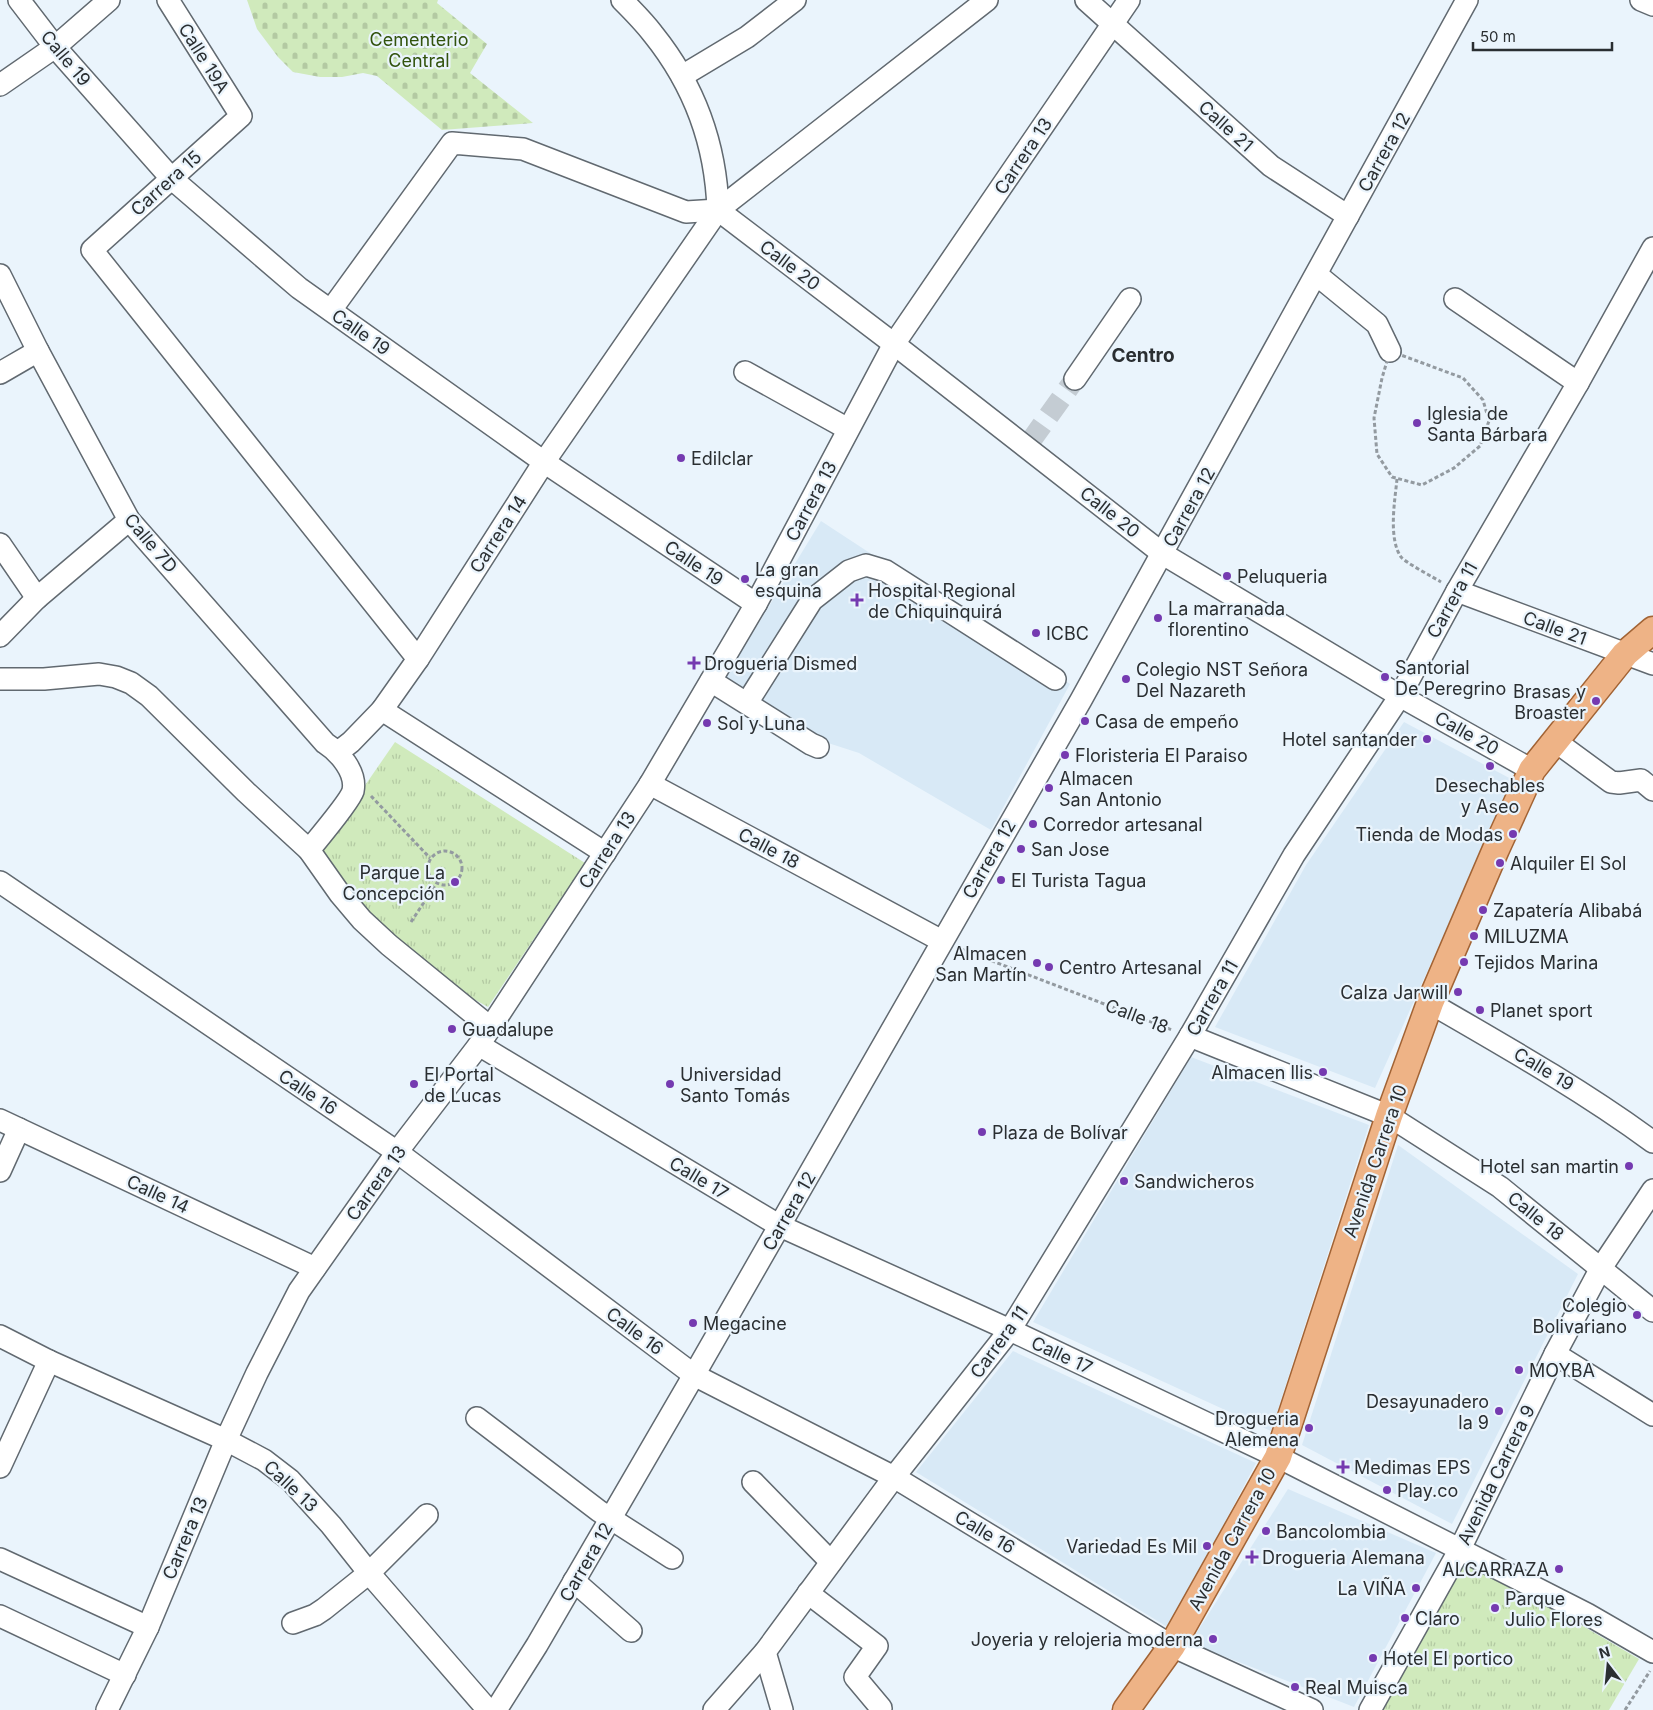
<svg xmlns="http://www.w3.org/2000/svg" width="1653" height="1710" font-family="Inter,sans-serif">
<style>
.built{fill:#d8e9f6}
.cemetery{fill:url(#cemetery-stones)}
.park{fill:url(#park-tufts)}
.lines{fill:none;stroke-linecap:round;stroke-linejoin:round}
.minor-tunnel{stroke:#c4ccd3;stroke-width:21;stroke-dasharray:21 11;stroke-linecap:butt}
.minor-casing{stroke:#616970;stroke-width:24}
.major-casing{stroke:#a26334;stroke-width:29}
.path{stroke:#939aa0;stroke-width:3;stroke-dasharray:4 2.5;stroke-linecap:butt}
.minor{stroke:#fff;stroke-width:21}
.major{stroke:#eeb386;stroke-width:26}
.poi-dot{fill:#753ab0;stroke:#eaf4fc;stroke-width:2}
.labels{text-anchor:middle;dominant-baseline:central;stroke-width:4.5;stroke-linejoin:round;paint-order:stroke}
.park-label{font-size:18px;fill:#32530d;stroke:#eaf4fc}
.street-label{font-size:18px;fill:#2a2e31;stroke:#eaf4fc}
.poi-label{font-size:18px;fill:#2a2e31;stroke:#eaf4fc;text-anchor:start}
.neighbourhood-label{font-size:19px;font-weight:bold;fill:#2a2e31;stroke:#eaf4fc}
</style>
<defs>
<pattern id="cemetery-stones" width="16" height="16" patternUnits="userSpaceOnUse" patternTransform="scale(1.25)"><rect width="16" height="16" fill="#d0eabc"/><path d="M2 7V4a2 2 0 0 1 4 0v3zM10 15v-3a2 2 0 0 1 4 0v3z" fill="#b3c9a2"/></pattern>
<pattern id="park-tufts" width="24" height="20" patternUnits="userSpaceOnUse" patternTransform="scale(1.25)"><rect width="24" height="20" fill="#d0eabc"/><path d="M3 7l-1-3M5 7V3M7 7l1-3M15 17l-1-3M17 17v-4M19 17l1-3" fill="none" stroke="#b3c9a2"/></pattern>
</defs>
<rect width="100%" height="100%" fill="#eaf4fc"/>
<!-- built -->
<g class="built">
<polygon points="821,521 1070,684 991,830 859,753 822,741 724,680"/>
<polygon points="1404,722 1513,780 1375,1088 1215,1027 1306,865"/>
<polygon points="1191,1057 1369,1125 1271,1431 1033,1322"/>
<polygon points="1398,1145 1578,1274 1452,1524 1302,1445"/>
<polygon points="1013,1351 1256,1463 1169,1628 916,1472"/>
<polygon points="1288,1489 1436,1553 1354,1707 1190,1643"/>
</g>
<!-- cemetery -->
<polygon class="cemetery" points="247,0 438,0 437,3 487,44 470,73 533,123 442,130 377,76 363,73 342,77 320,77 293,72 278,57 257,29"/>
<!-- park -->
<g class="park">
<polygon points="395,742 585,863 488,1007 416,967 381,938 321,849"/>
<polygon points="1467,1558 1639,1659 1609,1710 1377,1710"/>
</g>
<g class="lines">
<!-- minor-tunnel -->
<polyline class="minor-tunnel" points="1030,442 1075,379"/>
<!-- minor casing -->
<g class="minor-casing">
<g id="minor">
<polyline points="19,0 55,47 171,178 299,288 544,462 756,604"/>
<polyline points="168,0 241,116 92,250 418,659"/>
<path d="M622,0c11,11 22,22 31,34 41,51 63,111 65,176"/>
<polyline points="1086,0 1271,166 1348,216"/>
<polyline points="1641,0 1653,5"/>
<polyline points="682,76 747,37 795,0"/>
<polyline points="0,85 55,47 109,0"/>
<polyline points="718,210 894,344 1163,554 1400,696 1532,770"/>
<path d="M0,275l38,76 91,169 196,223c14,9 32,29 28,48 -3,10 -35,48 -44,59"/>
<polyline points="1317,275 1377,324 1390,351"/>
<polyline points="1455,299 1578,383"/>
<polyline points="331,310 452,143 523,149 686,212 718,210 987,0"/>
<polyline points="745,372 848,429"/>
<polyline points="0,373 38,351"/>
<polyline points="1075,379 1130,299"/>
<polyline points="0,544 37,598"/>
<polyline points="1457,591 1653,664"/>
<polyline points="0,636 37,598 129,520"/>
<polyline points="0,679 44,679 99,674 116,677 131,683 149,696 246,792 309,850 340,894 362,920 389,945 491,1028"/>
<polyline points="711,681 811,744 818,747"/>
<polyline points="747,703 812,600 849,571 866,565 886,571 1055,679"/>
<polyline points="382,710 605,853"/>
<polyline points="1555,741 1611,782 1619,783 1641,780 1653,790"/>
<polyline points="336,750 342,749 351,742 382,710 418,659 544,462 718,210"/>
<polyline points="650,784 942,941"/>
<polyline points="0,882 397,1152 694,1375 894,1477 1172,1646 1312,1710"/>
<path d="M1430,1003c76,44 152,87 223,139"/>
<polyline points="1190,1036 1389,1116 1500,1187 1653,1311"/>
<polyline points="479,1045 780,1226 1010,1330 1278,1457 1587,1614 1653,1652"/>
<polyline points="0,1120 315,1268"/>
<polyline points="0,1171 19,1129"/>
<polyline points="0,1336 49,1361 226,1440 264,1460 290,1480 331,1525 369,1573 488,1710"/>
<polyline points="1555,1354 1653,1415"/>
<polyline points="477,1418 599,1511 672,1558"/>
<polyline points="0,1467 49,1361"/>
<polyline points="753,1482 831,1562"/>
<polyline points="0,1559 148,1627"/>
<polyline points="574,1581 631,1631"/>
<polyline points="808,1593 877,1646 855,1677 881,1708"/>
<polyline points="0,1616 125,1675"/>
<polyline points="293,1623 315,1615 324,1609 369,1573 427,1515"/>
<polyline points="765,1652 782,1710"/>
<polyline points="107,1710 148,1627 226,1440 257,1373 299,1291 397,1152 479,1045 650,784 756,604 894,344 1129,0"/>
<polyline points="496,1710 537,1645 694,1375 1081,700 1467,0"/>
<polyline points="714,1710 765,1652 894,1477 1010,1330 1190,1036 1294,855 1400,696 1457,591 1578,383 1653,248"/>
<polyline points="1370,1710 1460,1549 1555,1354 1601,1268 1653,1190"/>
</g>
</g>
<!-- major casing -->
<g class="major-casing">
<polyline id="major" points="1126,1710 1172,1646 1278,1457 1389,1116 1430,1003 1496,849 1532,770 1625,654 1653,630"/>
</g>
<!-- path -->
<g class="path">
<polygon points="1390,351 1463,378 1483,400 1489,421 1480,446 1454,468 1422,485 1392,477 1377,454 1374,418 1382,378"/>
<path d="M1397,479c-2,21 -9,59 4,78 5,6 32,20 40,25"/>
<polyline points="371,796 430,858"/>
<circle cx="445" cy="868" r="17"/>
<polyline points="411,922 436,884"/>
<polyline points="961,949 1172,1030"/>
<polyline points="1625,1710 1650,1671"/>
</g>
<!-- minor -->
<use href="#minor" class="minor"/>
<!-- major -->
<use href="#major" class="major"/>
</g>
<!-- markers -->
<g class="poi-dot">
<circle cx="1417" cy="423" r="5"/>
<circle cx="681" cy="458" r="5"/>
<circle cx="1227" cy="576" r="5"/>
<circle cx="745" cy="579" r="5"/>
<path d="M854.5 592.5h5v5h5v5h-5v5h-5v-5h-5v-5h5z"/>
<circle cx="1158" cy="618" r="5"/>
<circle cx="1036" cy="633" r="5"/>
<path d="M691.5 655.5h5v5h5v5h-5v5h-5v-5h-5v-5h5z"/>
<circle cx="1385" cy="677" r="5"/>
<circle cx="1126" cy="679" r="5"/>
<circle cx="1596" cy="701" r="5"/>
<circle cx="1085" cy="721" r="5"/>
<circle cx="707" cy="723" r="5"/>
<circle cx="1427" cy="739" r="5"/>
<circle cx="1065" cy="755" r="5"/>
<circle cx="1490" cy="766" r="5"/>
<circle cx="1049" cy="788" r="5"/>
<circle cx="1033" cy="824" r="5"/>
<circle cx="1513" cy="834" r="5"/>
<circle cx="1021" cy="849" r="5"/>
<circle cx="1500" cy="863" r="5"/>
<circle cx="1001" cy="880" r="5"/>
<circle cx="455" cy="882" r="5"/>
<circle cx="1483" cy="910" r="5"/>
<circle cx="1474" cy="936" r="5"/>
<circle cx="1464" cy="962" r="5"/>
<circle cx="1037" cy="963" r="5"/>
<circle cx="1049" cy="967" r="5"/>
<circle cx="1458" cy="992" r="5"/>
<circle cx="1480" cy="1010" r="5"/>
<circle cx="452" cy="1029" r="5"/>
<circle cx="1323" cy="1072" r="5"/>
<circle cx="414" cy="1084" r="5"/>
<circle cx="670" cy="1084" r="5"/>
<circle cx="982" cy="1132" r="5"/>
<circle cx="1629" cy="1166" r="5"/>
<circle cx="1124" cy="1181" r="5"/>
<circle cx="1637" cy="1315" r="5"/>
<circle cx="693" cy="1323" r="5"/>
<circle cx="1519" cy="1370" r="5"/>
<circle cx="1499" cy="1411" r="5"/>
<circle cx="1309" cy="1428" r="5"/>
<path d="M1340.5 1459.5h5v5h5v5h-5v5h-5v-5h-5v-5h5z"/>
<circle cx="1387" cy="1490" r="5"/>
<circle cx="1266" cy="1531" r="5"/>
<circle cx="1207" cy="1546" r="5"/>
<path d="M1249.5 1549.5h5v5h5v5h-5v5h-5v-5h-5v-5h5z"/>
<circle cx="1559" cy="1569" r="5"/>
<circle cx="1416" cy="1588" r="5"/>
<circle cx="1495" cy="1608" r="5"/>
<circle cx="1405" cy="1618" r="5"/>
<circle cx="1213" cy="1639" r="5"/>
<circle cx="1373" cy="1658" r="5"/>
<circle cx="1295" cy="1687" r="5"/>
</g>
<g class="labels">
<!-- park labels -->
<g class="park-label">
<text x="419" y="39">Cementerio<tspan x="419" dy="21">Central</tspan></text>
</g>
<!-- street labels -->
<g class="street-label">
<text transform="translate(66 58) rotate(50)">Calle 19</text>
<text transform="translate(204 58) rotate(58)">Calle 19A</text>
<text transform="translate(1226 126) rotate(42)">Calle 21</text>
<text transform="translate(1384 152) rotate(-61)">Carrera 12</text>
<text transform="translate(1023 156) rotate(-56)">Carrera 13</text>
<text transform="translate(166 183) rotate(-42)">Carrera 15</text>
<text transform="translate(790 265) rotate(37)">Calle 20</text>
<text transform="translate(361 332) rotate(35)">Calle 19</text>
<text transform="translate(811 501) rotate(-62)">Carrera 13</text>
<text transform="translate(1189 507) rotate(-61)">Carrera 12</text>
<text transform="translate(1110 512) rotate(38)">Calle 20</text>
<text transform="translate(498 534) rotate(-57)">Carrera 14</text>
<text transform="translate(151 543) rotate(50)">Calle 7D</text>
<text transform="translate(694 563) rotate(34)">Calle 19</text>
<text transform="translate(1452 600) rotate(-61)">Carrera 11</text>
<text transform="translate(1555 628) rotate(20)">Calle 21</text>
<text transform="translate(1467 733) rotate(29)">Calle 20</text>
<text transform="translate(769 848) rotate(28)">Calle 18</text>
<text transform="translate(607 850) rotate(-57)">Carrera 13</text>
<text transform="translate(989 859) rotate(-60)">Carrera 12</text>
<text transform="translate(1212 998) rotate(-60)">Carrera 11</text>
<text transform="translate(1137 1016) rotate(21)">Calle 18</text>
<text transform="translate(1544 1069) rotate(31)">Calle 19</text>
<text transform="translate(308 1092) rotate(34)">Calle 16</text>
<text transform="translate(1375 1161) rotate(-71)">Avenida Carrera 10</text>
<text transform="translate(699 1178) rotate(31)">Calle 17</text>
<text transform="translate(376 1183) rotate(-54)">Carrera 13</text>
<text transform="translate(158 1194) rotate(25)">Calle 14</text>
<text transform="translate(789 1211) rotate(-60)">Carrera 12</text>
<text transform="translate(1536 1216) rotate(39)">Calle 18</text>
<text transform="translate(635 1331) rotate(37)">Calle 16</text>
<text transform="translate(999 1342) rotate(-54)">Carrera 11</text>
<text transform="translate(1062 1355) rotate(25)">Calle 17</text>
<text transform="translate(1496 1475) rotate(-64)">Avenida Carrera 9</text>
<text transform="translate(291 1486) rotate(43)">Calle 13</text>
<text transform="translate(985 1532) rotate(31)">Calle 16</text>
<text transform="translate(185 1538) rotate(-67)">Carrera 13</text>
<text transform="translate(1232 1539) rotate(-61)">Avenida Carrera 10</text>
<text transform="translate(586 1562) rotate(-60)">Carrera 12</text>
</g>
<!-- poi labels -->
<g class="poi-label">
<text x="1427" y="413">Iglesia de<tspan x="1427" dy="21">Santa Bárbara</tspan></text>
<text x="691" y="458">Edilclar</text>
<text x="755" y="569">La gran<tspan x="755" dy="21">esquina</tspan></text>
<text x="1237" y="576">Peluqueria</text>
<text x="868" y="590">Hospital Regional<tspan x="868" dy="21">de Chiquinquirá</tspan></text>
<text x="1168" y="608">La marranada<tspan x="1168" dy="21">florentino</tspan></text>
<text x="1046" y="633">ICBC</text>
<text x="704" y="663">Drogueria Dismed</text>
<text x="1395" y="667">Santorial<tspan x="1395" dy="21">De Peregrino</tspan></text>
<text x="1136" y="669">Colegio NST Señora<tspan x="1136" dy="21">Del Nazareth</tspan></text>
<text x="1586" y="691" text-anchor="end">Brasas y<tspan x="1586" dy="21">Broaster</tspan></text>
<text x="1095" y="721">Casa de empeño</text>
<text x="717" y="723">Sol y Luna</text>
<text x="1417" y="739" text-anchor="end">Hotel santander</text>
<text x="1075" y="755">Floristeria El Paraiso</text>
<text x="1059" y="778">Almacen<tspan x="1059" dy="21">San Antonio</tspan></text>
<text x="1490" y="785" text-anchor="middle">Desechables<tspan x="1490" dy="21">y Aseo</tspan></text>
<text x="1043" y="824">Corredor artesanal</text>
<text x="1503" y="834" text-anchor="end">Tienda de Modas</text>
<text x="1031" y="849">San Jose</text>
<text x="1510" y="863">Alquiler El Sol</text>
<text x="445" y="872" text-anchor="end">Parque La<tspan x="445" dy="21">Concepción</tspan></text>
<text x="1011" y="880">El Turista Tagua</text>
<text x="1493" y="910">Zapatería Alibabá</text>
<text x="1484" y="936">MILUZMA</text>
<text x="1027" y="953" text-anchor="end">Almacen<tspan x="1027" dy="21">San Martín</tspan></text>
<text x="1474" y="962">Tejidos Marina</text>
<text x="1059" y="967">Centro Artesanal</text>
<text x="1448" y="992" text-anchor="end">Calza Jarwill</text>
<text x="1490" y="1010">Planet sport</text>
<text x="462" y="1029">Guadalupe</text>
<text x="1313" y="1072" text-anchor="end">Almacen llis</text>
<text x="424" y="1074">El Portal<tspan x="424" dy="21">de Lucas</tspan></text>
<text x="680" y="1074">Universidad<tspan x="680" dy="21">Santo Tomás</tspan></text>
<text x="992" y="1132">Plaza de Bolívar</text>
<text x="1619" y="1166" text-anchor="end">Hotel san martin</text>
<text x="1134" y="1181">Sandwicheros</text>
<text x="1627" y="1305" text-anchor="end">Colegio<tspan x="1627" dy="21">Bolivariano</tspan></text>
<text x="703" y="1323">Megacine</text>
<text x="1529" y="1370">MOYBA</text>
<text x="1489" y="1401" text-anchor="end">Desayunadero<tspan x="1489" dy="21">la 9</tspan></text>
<text x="1299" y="1418" text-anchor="end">Drogueria<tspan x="1299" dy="21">Alemena</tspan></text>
<text x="1354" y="1467">Medimas EPS</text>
<text x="1397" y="1490">Play.co</text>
<text x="1276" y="1531">Bancolombia</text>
<text x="1197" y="1546" text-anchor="end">Variedad Es Mil</text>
<text x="1262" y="1557">Drogueria Alemana</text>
<text x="1549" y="1569" text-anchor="end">ALCARRAZA</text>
<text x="1406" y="1588" text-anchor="end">La VIÑA</text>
<text x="1505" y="1598">Parque<tspan x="1505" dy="21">Julio Flores</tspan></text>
<text x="1415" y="1618">Claro</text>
<text x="1203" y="1639" text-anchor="end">Joyeria y relojeria moderna</text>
<text x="1383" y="1658">Hotel El portico</text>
<text x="1305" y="1687">Real Muisca</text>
</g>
<!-- neighbourhood labels -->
<g class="neighbourhood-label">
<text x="1143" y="355">Centro</text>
</g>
</g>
<!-- north arrow -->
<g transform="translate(1608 1665) rotate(344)" stroke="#eaf4fc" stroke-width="4" paint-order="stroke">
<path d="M0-4L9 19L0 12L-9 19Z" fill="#2a2e31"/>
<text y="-8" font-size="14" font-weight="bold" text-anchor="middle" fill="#2a2e31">N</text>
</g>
<!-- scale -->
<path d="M1473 42v8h139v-8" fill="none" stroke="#2a2e31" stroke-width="2.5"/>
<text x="1480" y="42" font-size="15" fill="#2a2e31" stroke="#eaf4fc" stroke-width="4" paint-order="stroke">50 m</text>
</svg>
